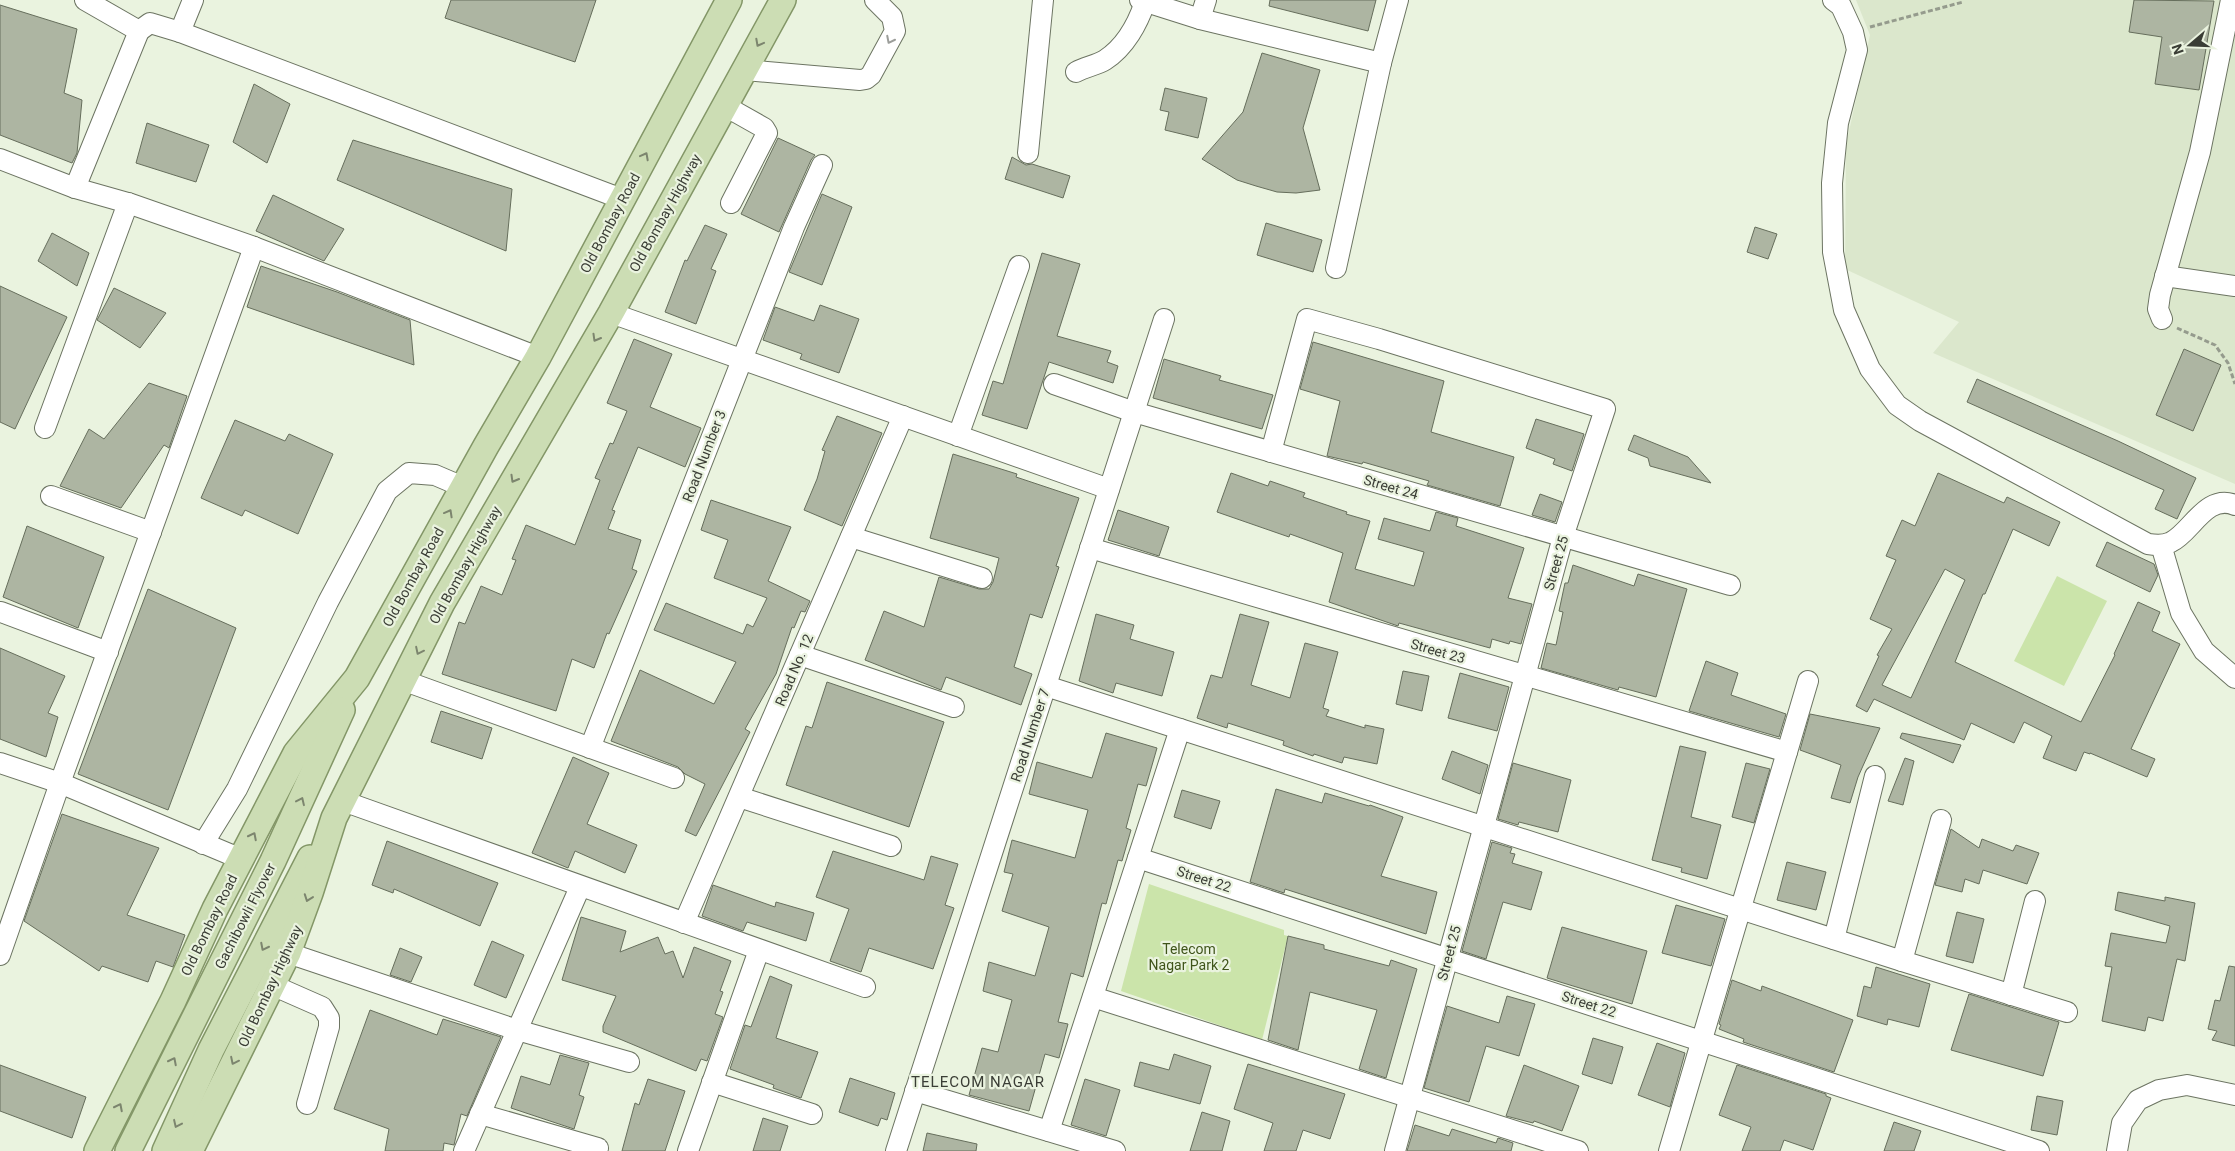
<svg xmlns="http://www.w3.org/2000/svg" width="2235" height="1151" font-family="Roboto,sans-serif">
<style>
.built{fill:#dbe7cc}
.green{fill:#cbe4aa}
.building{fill:#adb5a2;stroke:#666e5c;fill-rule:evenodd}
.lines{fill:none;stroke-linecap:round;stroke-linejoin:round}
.minor-casing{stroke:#6c7462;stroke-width:22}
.major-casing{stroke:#839667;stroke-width:28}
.path{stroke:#959b8d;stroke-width:3;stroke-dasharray:5 2.5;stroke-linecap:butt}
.minor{stroke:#fff;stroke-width:20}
.major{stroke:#ccddb4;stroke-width:25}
.oneway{stroke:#9c9e9a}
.oneway2{stroke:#7c856e}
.labels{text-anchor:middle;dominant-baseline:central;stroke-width:4.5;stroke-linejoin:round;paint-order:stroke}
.street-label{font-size:14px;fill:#3a3d35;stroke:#eaf3df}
.park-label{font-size:14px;fill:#3f541a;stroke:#eaf3df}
.neighbourhood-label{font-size:15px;letter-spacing:1px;fill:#3a3d35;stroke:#eaf3df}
</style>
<rect width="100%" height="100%" fill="#eaf3df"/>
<!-- built -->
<polygon class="built" points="1856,0 2235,0 2235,484 1933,353 1959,322 1845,269 1846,145 1870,35"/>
<!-- green -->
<g class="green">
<polygon points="2057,576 2107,601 2064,686 2014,661"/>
<polygon points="1149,884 1284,930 1284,935 1288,936 1262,1040 1121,991"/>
</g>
<!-- building -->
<g class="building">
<polygon points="451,0 596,0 575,62 445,18"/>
<polygon points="1270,0 1376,0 1368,31 1269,6"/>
<polygon points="2134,0 2214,1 2199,90 2155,84 2162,37 2129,32"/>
<polygon points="0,5 77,29 64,93 82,100 77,153 72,163 0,135"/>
<polygon points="1262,53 1320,70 1303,128 1320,190 1296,193 1277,192 1256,186 1237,180 1202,159 1243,112"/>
<polygon points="254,84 290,104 267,163 233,142"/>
<polygon points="1165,88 1207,98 1198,138 1165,130 1169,112 1160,110"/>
<polygon points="147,123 209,145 196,182 136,163"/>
<polygon points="778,138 815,155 811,160 779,232 741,214"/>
<polygon points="353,140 512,189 506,251 337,180"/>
<polygon points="1012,157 1026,165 1032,164 1070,176 1063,198 1005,179"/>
<polygon points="822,194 852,207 822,285 789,272"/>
<polygon points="273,195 344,229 324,261 256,231"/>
<polygon points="1266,223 1322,240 1313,272 1257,255"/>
<polygon points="705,225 727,234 711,269 716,271 696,324 665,312 685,260 687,261"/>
<polygon points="1755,227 1777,234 1768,259 1747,252"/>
<polygon points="52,233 89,253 77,286 38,261"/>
<polygon points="1042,253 1080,264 1057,336 1111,351 1107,362 1118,366 1113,383 1049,362 1027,429 982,415 993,381 1003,384"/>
<polygon points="261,266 337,292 410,320 414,365 247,307"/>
<polygon points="0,286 67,317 15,429 0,422"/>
<polygon points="114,288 166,313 140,348 97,320"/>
<polygon points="820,305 859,319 839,373 800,359 802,354 763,340 775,307 814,321"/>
<polygon points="634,339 672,354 650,407 701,428 685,467 638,447 612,510 615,511 608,529 641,540 632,569 637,571 609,634 607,633 594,668 572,659 556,711 442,674 459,622 465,624 481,586 502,595 516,560 512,559 526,525 575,545 600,480 595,478 610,443 613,444 627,411 607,403"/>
<polygon points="1313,342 1444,381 1431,432 1514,457 1500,506 1427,485 1429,481 1363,462 1362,464 1327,456 1340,401 1300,389"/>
<polygon points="2184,349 2221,365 2193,431 2156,415"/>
<polygon points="1164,359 1221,376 1219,380 1273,395 1262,429 1153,398"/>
<polygon points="1977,379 2118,441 2196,478 2177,519 2155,509 2164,490 1967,402"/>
<polygon points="149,383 187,396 169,448 164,445 121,508 60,486 89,429 104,439"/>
<polygon points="837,416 882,433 842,526 804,510 817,479 825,451 822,450"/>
<polygon points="1536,419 1584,434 1572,471 1553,464 1555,459 1526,448"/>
<polygon points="235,420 285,441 289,434 333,454 298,534 245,510 242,516 201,498"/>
<polygon points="1634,435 1688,457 1711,483 1650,466 1648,458 1628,450"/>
<polygon points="953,454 1017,474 1016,477 1079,498 1056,566 1059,567 1042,618 1030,614 1014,667 1032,674 1021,705 946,677 941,690 865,660 884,611 924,627 939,577 979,589 989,589 993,582 999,558 930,538"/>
<polygon points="1231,473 1268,486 1270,481 1305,493 1303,497 1347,512 1346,514 1370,521 1355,569 1414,586 1424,552 1378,539 1384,518 1430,531 1436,512 1458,518 1456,526 1524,548 1508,598 1532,604 1521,644 1510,641 1509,644 1492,639 1490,648 1399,623 1398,626 1329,602 1343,553 1290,534 1289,537 1217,512"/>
<path d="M1938,473l66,30 3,-6 53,25 -11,24 -36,-17 -28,65h-2l-28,68 126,60 34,-67 -1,-1 24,-52 22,10 -8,19 28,13 -49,105 24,10 -8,18 -57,-24v1l-6,-2 -8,19 -33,-13 9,-22 -28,-14 -10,21 -43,-20 -7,17 -90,-41 -7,13 -11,-6 23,-50 -2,-1 15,-26 -22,-10 26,-59 -10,-4 16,-36 13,6zM1945,569l20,11 -54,118 -29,-13z"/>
<polygon points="1540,494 1562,502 1555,522 1532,515"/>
<polygon points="711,500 791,527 768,581 810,601 805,612 801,611 794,628 792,627 776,674 745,729 750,732 696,836 685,831 705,784 685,774 678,767 611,741 640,670 714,704 736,662 654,630 666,603 743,634 747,624 753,627 767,598 714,578 728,540 701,530"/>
<polygon points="1118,510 1169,527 1159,556 1108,540"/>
<polygon points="27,526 104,557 78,628 3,597"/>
<polygon points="2107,542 2154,564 2158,575 2150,592 2096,566"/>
<polygon points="1573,565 1634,586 1638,574 1687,589 1656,697 1619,687 1618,690 1541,668 1547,643 1556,645 1563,612 1559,611 1565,583 1568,583"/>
<polygon points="148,589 236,628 168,810 78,774"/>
<polygon points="1096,614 1134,625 1130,639 1174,652 1162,696 1116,683 1113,693 1079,681"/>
<polygon points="1240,614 1269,622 1251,685 1290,698 1305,643 1338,652 1323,708 1329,710 1326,716 1365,728 1365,725 1384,729 1377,764 1344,757 1342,763 1314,754 1313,756 1283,745 1284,741 1228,723 1227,728 1197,718 1211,675 1222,678"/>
<polygon points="0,648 65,676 48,713 58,717 46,757 0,739"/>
<polygon points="1706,661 1738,673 1731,695 1786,714 1779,737 1689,711"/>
<polygon points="1403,671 1429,676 1422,711 1396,704"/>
<polygon points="1460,673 1509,687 1497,731 1448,718"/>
<polygon points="827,682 944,722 909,827 786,785 806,726 812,728"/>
<polygon points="441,711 492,728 482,759 431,742"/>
<polygon points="1810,714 1880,728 1858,777 1850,803 1831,798 1841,765 1800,750"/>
<polygon points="1106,733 1157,748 1146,786 1138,784 1126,828 1131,830 1122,861 1118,860 1106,904 1102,903 1083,977 1071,973 1058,1022 1068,1024 1059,1058 1045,1054 1029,1111 969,1095 982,1048 998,1052 1012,1000 983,991 989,962 1035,976 1049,927 1002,911 1013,874 1004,872 1012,840 1075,858 1088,810 1029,794 1037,762 1092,778"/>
<polygon points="1902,733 1961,745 1953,763 1900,738"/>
<polygon points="1680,746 1706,752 1691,817 1721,825 1707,879 1681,872 1682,868 1652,860"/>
<polygon points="1452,751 1488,765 1480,794 1442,779"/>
<polygon points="573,757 609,773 587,824 637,845 625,873 575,851 568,868 532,853"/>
<polygon points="1905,758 1914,761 1903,805 1888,801"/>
<polygon points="1513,763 1571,780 1558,832 1519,822 1518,825 1498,819"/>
<polygon points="1746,763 1770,769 1754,823 1732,817"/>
<polygon points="1276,789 1322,803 1325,793 1369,806 1370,805 1403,817 1381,876 1437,892 1426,934 1285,889 1284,893 1250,882"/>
<polygon points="1182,790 1220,801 1211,829 1174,817"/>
<polygon points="62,814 159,848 127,915 185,935 173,967 156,961 148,982 102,966 99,971 24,921"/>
<polygon points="1951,829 1979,848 1982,839 2013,851 2016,845 2039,853 2027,884 1983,870 1979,884 1965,879 1962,892 1935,885"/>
<polygon points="387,841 498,883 480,926 394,889 393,893 372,885"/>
<polygon points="1492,842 1512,848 1510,853 1515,854 1512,863 1542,872 1531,910 1503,902 1486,959 1462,951"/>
<polygon points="833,851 924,880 931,856 958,864 945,905 954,908 933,969 869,948 861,972 830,961 849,909 816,897"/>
<polygon points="1787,862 1826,872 1816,910 1777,900"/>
<polygon points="713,885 775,907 776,902 814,913 806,941 747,922 743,931 702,916"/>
<polygon points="2118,892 2165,901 2165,897 2195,903 2185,961 2177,959 2163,1021 2148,1017 2145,1031 2102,1021 2112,967 2105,966 2111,933 2166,943 2170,926 2115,910"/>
<polygon points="1676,905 1725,919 1711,966 1662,953"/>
<polygon points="1957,912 1984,919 1973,963 1946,956"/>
<polygon points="581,917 626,931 620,952 658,937 665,954 673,951 683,978 694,947 731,961 720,991 723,992 715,1014 723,1017 707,1061 701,1059 696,1071 603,1032 603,1026 616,996 562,980"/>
<polygon points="1562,927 1647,951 1632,1004 1547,978"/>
<polygon points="1288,936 1324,945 1324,949 1389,966 1391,960 1417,969 1386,1078 1359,1069 1377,1010 1310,992 1298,1050 1268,1040"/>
<polygon points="492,941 524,955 506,998 474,985"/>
<polygon points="400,948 422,957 411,982 390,975"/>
<polygon points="2229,966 2235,967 2235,1046 2212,1040 2217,1031 2208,1029 2215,1000 2220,1001"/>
<polygon points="1876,967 1930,984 1919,1027 1888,1019 1887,1025 1857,1016 1864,986 1871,988"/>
<polygon points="770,976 792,985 776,1038 818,1052 801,1098 773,1088 774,1085 730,1069 745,1025 751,1027"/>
<polygon points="1732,980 1761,991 1762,986 1853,1020 1834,1072 1743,1042 1744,1039 1719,1029 1721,1025 1719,1024"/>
<polygon points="1969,994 2059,1022 2043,1076 1951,1050"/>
<polygon points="1507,996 1535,1004 1519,1056 1486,1046 1469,1102 1424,1088 1447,1006 1499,1023"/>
<polygon points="370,1010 437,1035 443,1019 501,1037 467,1116 461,1114 454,1145 444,1143 443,1151 385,1151 389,1129 334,1109"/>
<polygon points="1593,1038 1623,1047 1612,1084 1582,1074"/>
<polygon points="1657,1043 1685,1053 1670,1107 1638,1095"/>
<polygon points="1174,1054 1211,1066 1200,1104 1134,1086 1140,1062 1169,1070"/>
<polygon points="560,1055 589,1063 579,1095 584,1097 574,1129 511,1108 521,1076 550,1085"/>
<polygon points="1248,1064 1345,1094 1330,1139 1303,1130 1296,1151 1264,1151 1273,1123 1234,1109"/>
<polygon points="0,1065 86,1097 72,1138 0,1111"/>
<polygon points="1524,1065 1579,1086 1562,1131 1534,1121 1533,1123 1506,1116"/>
<polygon points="1737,1065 1826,1094 1826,1096 1831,1098 1813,1150 1784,1140 1780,1151 1742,1151 1751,1127 1719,1115"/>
<polygon points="850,1078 895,1093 887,1120 881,1118 878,1126 839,1112"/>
<polygon points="648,1079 685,1091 665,1151 622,1151 635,1103 639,1105"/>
<polygon points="1085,1079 1120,1090 1106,1136 1071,1125"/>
<polygon points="2037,1096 2063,1101 2057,1135 2031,1130"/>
<polygon points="1202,1112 1230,1121 1222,1151 1190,1151"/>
<polygon points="763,1118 788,1126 780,1151 753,1151"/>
<polygon points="1894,1122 1921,1131 1914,1151 1884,1151"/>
<polygon points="1415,1125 1449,1136 1452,1129 1496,1143 1498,1138 1513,1143 1511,1151 1407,1151"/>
<polygon points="927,1133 977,1144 976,1151 923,1151"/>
</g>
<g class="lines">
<!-- minor casing -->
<g class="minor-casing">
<g id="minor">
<polyline points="1140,0 1200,19 1381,63 1398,0"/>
<path d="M1833,0l8,6 12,26 4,18 -19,73 -6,60 1,69 11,58 26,59 27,36 23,16 228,123c7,1 16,2 23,-2 20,-9 35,-49 64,-37"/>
<polyline points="1200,19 1206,0"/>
<polyline points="139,31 150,23 180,32 622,199"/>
<polyline points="180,32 193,0"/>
<polyline points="745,70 860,80 866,79 871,75 895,31 892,17 875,0"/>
<path d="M1076,72c9,-5 21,-7 29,-12 20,-13 33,-37 40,-58"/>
<polyline points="725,106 764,128 767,133 731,203"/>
<polyline points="1028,153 1043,0"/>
<polyline points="0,159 75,188 128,203 254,247 538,357"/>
<polyline points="75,188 139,31 85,0"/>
<polyline points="1336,268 1381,63"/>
<polyline points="2165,276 2235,286"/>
<polyline points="611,313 1109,489"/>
<polyline points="2162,319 2158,309 2160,295 2200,152 2231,0"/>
<polyline points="1054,384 1134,412 1730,585"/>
<polyline points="45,428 128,203"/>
<polyline points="958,436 1019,266"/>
<polyline points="1271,452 1307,319 1379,339 1605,409 1563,537 1395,1151"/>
<polyline points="51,496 151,532"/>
<polyline points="851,537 982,578"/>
<polyline points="2161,545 2181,613 2204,651 2235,678"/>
<polyline points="1090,548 1787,752"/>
<polyline points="1,612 108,652"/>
<polyline points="800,655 954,707"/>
<polyline points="405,681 674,778"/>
<polyline points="1046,686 1902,961 2067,1012"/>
<polyline points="590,748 794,227 822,165"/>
<polyline points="0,763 60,783 241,859"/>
<polyline points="739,797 891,846"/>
<polyline points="343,801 865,987"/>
<polyline points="203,844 237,789 328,602 387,491 409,473 435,475 463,487"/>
<polyline points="1138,858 2039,1151"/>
<polyline points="684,923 903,416"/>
<polyline points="1834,939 1875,776"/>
<polyline points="288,953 517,1030 629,1062"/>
<polyline points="0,955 60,783 254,247"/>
<polyline points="1902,961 1941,820"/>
<polyline points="272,985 322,1007 329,1018 329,1027 307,1104"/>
<polyline points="2011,995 2035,901"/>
<polyline points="1093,997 1578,1151"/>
<polyline points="712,1082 812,1114"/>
<polyline points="915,1091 1115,1151"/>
<polyline points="480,1114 598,1148"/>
<polyline points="1049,1131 1180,729"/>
<polyline points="464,1151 580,887"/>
<polyline points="688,1151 759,950"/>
<polyline points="896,1151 1164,319"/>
<polyline points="1669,1151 1808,681"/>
<polyline points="2117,1151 2122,1123 2138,1100 2159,1090 2187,1085 2235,1095"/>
</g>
</g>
<!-- major casing -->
<g class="major-casing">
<g id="major">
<polyline points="97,1151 173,1001 215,909 296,753 357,678 486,446 538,357 729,0"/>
<polyline points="128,1151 273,861 342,710"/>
<polyline points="165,1151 211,1050 310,858"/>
<polyline points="190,1151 288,953 310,893 334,818 442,603 611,313 783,0"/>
</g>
</g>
<!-- path -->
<g class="path">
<polyline points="1870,27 1963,2"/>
<polyline points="2177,328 2215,345 2228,363 2235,384"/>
</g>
<!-- minor -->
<use href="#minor" class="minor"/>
<!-- major -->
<use href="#major" class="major"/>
</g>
<!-- one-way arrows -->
<defs><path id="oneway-chevron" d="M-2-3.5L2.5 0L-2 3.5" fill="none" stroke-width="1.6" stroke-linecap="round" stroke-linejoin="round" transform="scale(1.25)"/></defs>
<use class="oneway" href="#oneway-chevron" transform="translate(890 40) rotate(117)"/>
<g class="oneway2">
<use href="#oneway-chevron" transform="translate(759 43) rotate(118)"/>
<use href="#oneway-chevron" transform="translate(645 156) rotate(-62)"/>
<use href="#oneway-chevron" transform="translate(596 338) rotate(120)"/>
<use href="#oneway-chevron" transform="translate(514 479) rotate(120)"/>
<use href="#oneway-chevron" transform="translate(449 513) rotate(-61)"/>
<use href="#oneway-chevron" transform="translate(419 651) rotate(116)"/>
<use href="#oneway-chevron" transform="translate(301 801) rotate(-65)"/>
<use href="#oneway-chevron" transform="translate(253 836) rotate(-63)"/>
<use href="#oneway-chevron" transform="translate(308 898) rotate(110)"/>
<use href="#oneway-chevron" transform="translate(264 947) rotate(117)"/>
<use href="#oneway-chevron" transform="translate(173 1061) rotate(-63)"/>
<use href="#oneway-chevron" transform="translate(234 1061) rotate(116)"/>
<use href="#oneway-chevron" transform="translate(119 1107) rotate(-63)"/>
<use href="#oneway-chevron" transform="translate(177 1124) rotate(115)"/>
</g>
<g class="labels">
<!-- street labels -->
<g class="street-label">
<text transform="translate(665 213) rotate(-61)">Old Bombay Highway</text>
<text transform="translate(610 223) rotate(-62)">Old Bombay Road</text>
<text transform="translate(704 456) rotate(-69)">Road Number 3</text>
<text transform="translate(1391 487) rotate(16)">Street 24</text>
<text transform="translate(1556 563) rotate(-74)">Street 25</text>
<text transform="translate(465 565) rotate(-61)">Old Bombay Highway</text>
<text transform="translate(413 577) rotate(-61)">Old Bombay Road</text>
<text transform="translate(1438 651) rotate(16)">Street 23</text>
<text transform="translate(794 670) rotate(-67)">Road No. 12</text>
<text transform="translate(1030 735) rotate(-72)">Road Number 7</text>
<text transform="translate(1204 879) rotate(18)">Street 22</text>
<text transform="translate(245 916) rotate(-63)">Gachibowli Flyover</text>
<text transform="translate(209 925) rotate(-64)">Old Bombay Road</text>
<text transform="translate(1449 953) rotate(-75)">Street 25</text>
<text transform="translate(270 986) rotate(-65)">Old Bombay Highway</text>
<text transform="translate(1589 1004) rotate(18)">Street 22</text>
</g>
<!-- park labels -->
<g class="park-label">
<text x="1189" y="949">Telecom<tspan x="1189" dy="16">Nagar Park 2</tspan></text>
</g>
<!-- neighbourhood labels -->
<g class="neighbourhood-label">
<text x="978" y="1082">TELECOM NAGAR</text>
</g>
</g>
<!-- north arrow -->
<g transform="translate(2190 45) rotate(251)" stroke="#eaf3df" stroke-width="4" paint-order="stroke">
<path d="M0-4L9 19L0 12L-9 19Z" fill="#3a3d35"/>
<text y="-8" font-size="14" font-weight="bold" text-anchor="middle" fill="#3a3d35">N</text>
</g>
</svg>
